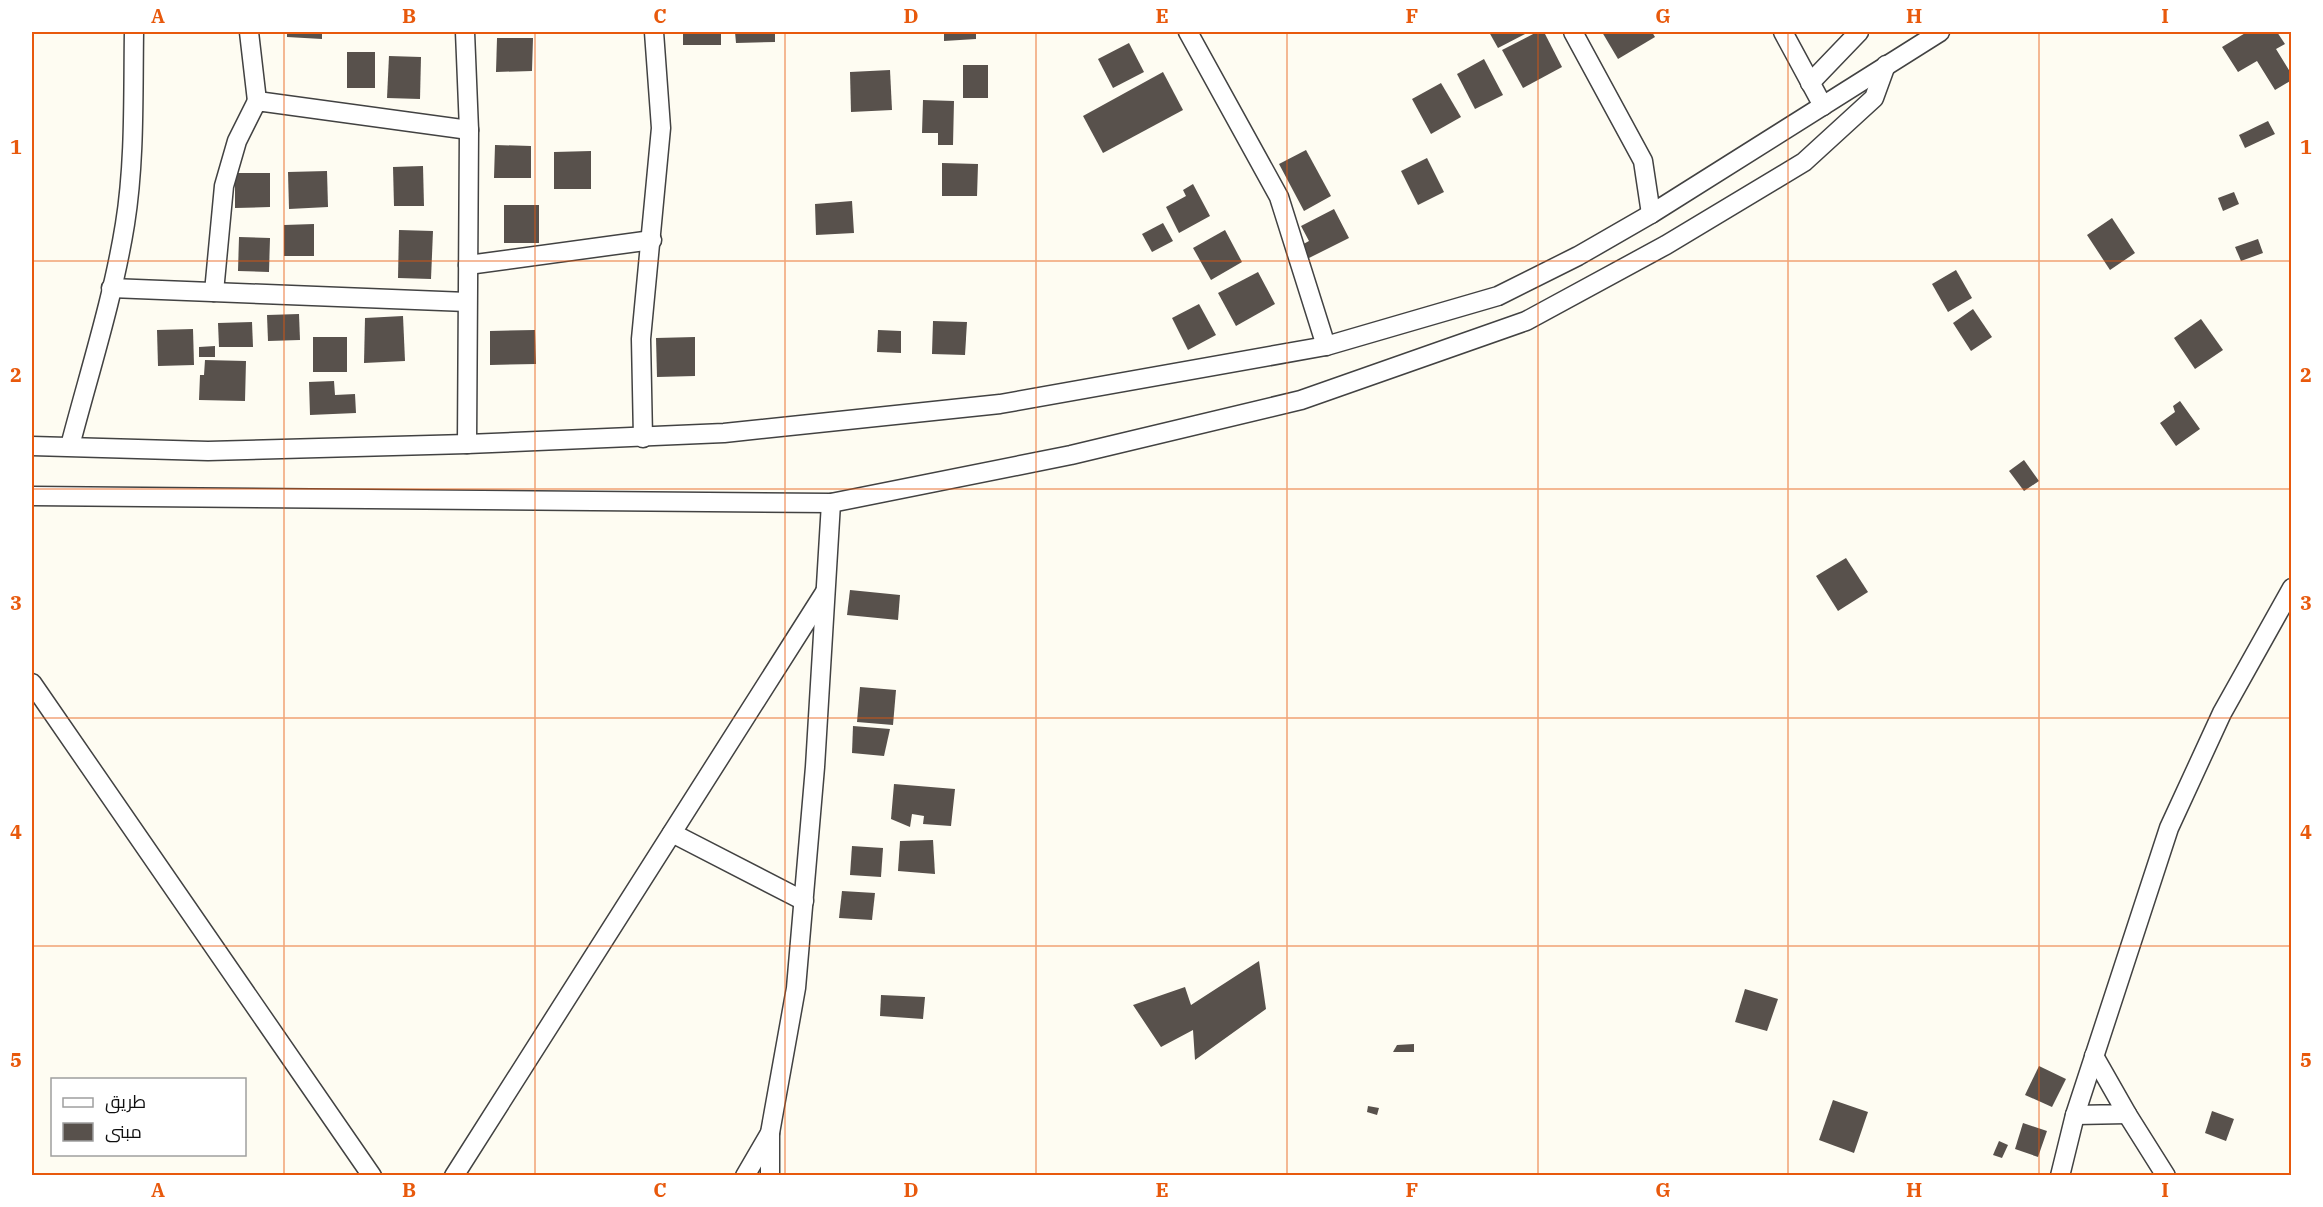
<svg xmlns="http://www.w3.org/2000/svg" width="2323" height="1207" font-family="'IBM Plex Serif',Cairo,serif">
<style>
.building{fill:#58514c}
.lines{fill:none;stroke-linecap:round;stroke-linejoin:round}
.minor-casing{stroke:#424242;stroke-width:21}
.minor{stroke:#fff;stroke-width:18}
.grid{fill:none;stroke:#e8590c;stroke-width:1.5;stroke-opacity:0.55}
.neatline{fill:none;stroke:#e8590c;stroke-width:2}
.grid-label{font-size:20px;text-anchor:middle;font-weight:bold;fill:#e8590c}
</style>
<rect width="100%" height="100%" fill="#fefcf2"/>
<!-- building -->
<g class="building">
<polygon points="287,32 322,32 322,39 287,37"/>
<rect x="393" y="32" width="34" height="2"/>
<rect x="683" y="32" width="38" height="13"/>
<polygon points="735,32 775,32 775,42 736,43"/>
<polygon points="944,32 976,32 976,39 944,41"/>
<polygon points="1489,32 1529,32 1498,48"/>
<polygon points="1537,32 1544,32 1562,67 1523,88 1502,50"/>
<polygon points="1602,32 1652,32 1655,37 1618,59"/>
<polygon points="2247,32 2277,32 2285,44 2276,49 2292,75 2292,80 2275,90 2257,61 2238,72 2222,47"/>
<polygon points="497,38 533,38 532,71 496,72"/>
<polygon points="1129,43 1144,72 1113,88 1098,59"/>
<rect x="347" y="52" width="28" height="36"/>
<polygon points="389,56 421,57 420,99 387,98"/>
<polygon points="1484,59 1503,95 1475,109 1457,74"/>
<rect x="963" y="65" width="25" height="33"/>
<polygon points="890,70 892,110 851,112 850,72"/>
<polygon points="1163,72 1183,110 1103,153 1083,116"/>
<polygon points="1441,83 1461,117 1431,134 1412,99"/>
<polygon points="923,100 954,101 953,145 938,145 938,133 922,133"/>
<polygon points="2268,121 2275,134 2245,148 2239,135"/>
<polygon points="495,145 531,146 531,178 494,178"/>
<polygon points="1306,150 1331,196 1304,211 1279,164"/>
<polygon points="591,151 591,189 554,189 554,152"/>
<polygon points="1427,158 1444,192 1418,205 1401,171"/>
<polygon points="942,163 978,164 977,196 942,196"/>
<polygon points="423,166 424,206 394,206 393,167"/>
<polygon points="327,171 328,207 289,209 288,172"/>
<polygon points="235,173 270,173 270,207 235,208"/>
<polygon points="1193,184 1210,216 1179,233 1166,207 1186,196 1183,190"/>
<polygon points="2234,192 2239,204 2223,211 2218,198"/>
<polygon points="852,201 854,233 816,235 815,204"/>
<rect x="504" y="205" width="35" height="38"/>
<polygon points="1334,209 1349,238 1305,260 1298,247 1309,241 1301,226"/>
<polygon points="2112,218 2135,253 2110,270 2087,235"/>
<polygon points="1163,223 1173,241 1152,252 1142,234"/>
<polygon points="314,224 314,256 284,256 284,225"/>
<polygon points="399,230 433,231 431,279 398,278"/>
<polygon points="1225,230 1242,262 1211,280 1193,248"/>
<polygon points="239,237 270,238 269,272 238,271"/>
<polygon points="2258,239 2263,253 2241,261 2235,247"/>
<polygon points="1956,270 1972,298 1948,312 1932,284"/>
<polygon points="1258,272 1275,304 1236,326 1218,293"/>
<polygon points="1199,304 1216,335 1188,350 1172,318"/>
<polygon points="1973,309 1992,337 1971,351 1953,323"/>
<polygon points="299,314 300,340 268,341 267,315"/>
<polygon points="403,316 405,361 364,363 365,318"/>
<polygon points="2201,319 2223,350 2195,369 2174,338"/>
<polygon points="933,321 967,322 965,355 932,354"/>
<polygon points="252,322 253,347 219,347 218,323"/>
<polygon points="193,329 194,365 158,366 157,330"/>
<polygon points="535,330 536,364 490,365 490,331"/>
<polygon points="878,330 901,331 901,353 877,352"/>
<rect x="313" y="337" width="34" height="35"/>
<polygon points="695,337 695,376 657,377 656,338"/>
<polygon points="215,346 215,357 199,357 199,347"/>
<polygon points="205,360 246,361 245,401 199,400 200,375 204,375"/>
<polygon points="334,381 335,395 355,394 356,413 310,415 309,382"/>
<polygon points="2180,401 2200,429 2176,446 2160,423 2175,412 2173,406"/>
<polygon points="2024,460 2039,481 2024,491 2009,471"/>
<polygon points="1846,558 1868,592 1838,611 1816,576"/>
<polygon points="850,590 900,595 898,620 847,615"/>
<polygon points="860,687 896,690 893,725 857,722"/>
<polygon points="853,726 890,729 884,756 852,753"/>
<polygon points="894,784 955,789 951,826 923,824 924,816 912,814 910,827 891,819"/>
<polygon points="933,840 935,874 898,871 900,841"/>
<polygon points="852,846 883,848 881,877 850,875"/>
<polygon points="842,891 875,893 872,920 839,918"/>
<polygon points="1259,961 1266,1009 1195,1060 1193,1030 1161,1047 1133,1005 1185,987 1191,1005"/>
<polygon points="1745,989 1778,999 1767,1031 1735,1022"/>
<polygon points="881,995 925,997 923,1019 880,1016"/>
<polygon points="1414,1044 1414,1052 1393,1052 1397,1045"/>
<polygon points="2039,1066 2066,1079 2052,1107 2025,1095"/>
<polygon points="1833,1100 1868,1112 1854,1153 1819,1140"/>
<polygon points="1368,1106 1379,1108 1377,1115 1367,1112"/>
<polygon points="2212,1111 2234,1119 2226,1141 2205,1133"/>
<polygon points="2023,1123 2047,1131 2038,1157 2015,1149"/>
<polygon points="1999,1141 2008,1145 2002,1158 1993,1155"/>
</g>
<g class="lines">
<!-- minor casing -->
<g class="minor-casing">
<g id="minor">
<polyline points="249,32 257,101"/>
<polyline points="465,32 469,130 467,444"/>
<polyline points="1188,32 1279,197 1326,346"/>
<polyline points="1573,32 1643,161 1651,214"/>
<polyline points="1783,32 1823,106"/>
<polyline points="1810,83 1859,32"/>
<polyline points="468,265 652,240"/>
<polyline points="111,288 467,302"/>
<polyline points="214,292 224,186 237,141 257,101 469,130"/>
<polyline points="643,438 641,339 661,128 654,32"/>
<polyline points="32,446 208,451 467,444 724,433 1000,404 1326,346 1498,296 1578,256 1651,214 1940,32"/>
<path d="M70,446c19,-73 43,-147 55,-222 10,-62 8,-130 9,-192"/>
<polyline points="32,496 831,503 1071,455 1301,400 1526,321 1666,245 1804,162 1874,98 1886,65"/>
<polyline points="32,683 372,1176"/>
<polyline points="672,833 804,901"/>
<polyline points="2127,1114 2166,1176"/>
<polyline points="2075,1115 2127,1114 2094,1056"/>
<polyline points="454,1176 825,592"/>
<polyline points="745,1176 770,1133 796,988 815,767 831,503"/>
<polyline points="770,1176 770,1133"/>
<polyline points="2060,1176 2075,1115 2169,828 2222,713 2292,588"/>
</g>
</g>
<!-- minor -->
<use href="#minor" class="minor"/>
</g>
<!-- grid -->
<path class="grid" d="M284,32v1144M535,32v1144M785,32v1144M1036,32v1144M1287,32v1144M1538,32v1144M1788,32v1144M2039,32v1144M32,261h2260M32,489h2260M32,718h2260M32,946h2260"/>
<!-- border -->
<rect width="2323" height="1207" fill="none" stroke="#ffffff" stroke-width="66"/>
<!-- legend -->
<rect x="51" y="1078" width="195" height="78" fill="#ffffff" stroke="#9f9f9f" stroke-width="1.5"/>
<rect x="63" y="1098" width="30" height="9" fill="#ffffff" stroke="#9f9f9f" stroke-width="1.5"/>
<text x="105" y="1108" font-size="18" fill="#0f0f0f">طريق</text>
<rect x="63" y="1123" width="30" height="18" fill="#58514c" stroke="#9f9f9f" stroke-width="1.5"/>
<text x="105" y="1138" font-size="18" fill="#0f0f0f">مبنى</text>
<rect x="33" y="33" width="2257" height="1141" class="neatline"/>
<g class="grid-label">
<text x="158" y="23">A</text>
<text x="409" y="23">B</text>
<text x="660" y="23">C</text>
<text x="911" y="23">D</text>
<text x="1162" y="23">E</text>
<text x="1412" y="23">F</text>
<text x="1663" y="23">G</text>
<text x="1914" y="23">H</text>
<text x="2165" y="23">I</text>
<text x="16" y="154">1</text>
<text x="2306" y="154">1</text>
<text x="16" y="382">2</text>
<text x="2306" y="382">2</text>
<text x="16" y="610">3</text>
<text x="2306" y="610">3</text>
<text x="16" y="839">4</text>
<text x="2306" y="839">4</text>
<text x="16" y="1067">5</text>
<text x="2306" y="1067">5</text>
<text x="158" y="1197">A</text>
<text x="409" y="1197">B</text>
<text x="660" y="1197">C</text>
<text x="911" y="1197">D</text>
<text x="1162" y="1197">E</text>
<text x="1412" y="1197">F</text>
<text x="1663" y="1197">G</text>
<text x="1914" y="1197">H</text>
<text x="2165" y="1197">I</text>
</g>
</svg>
